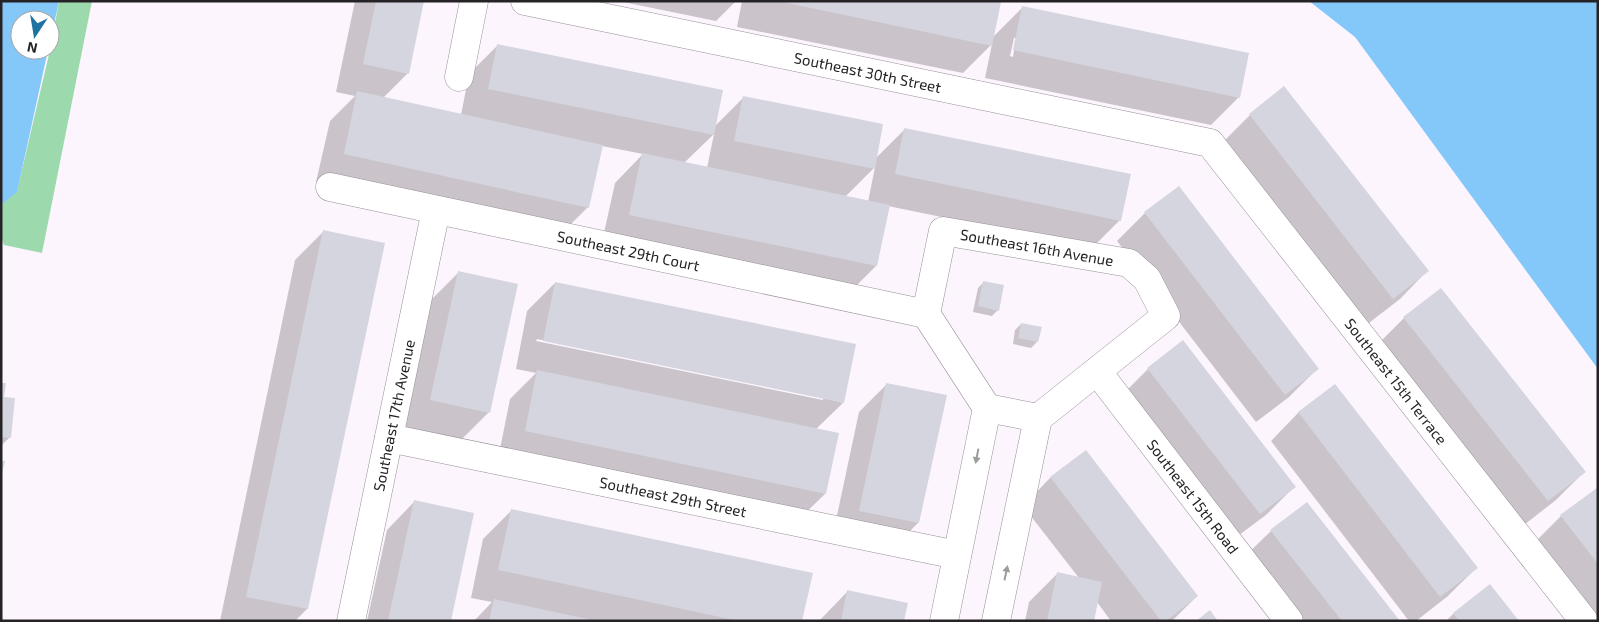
<svg xmlns="http://www.w3.org/2000/svg" width="1599" height="622" font-family="'Exo 2',sans-serif">
<style>
.green{fill:#9cdaae}
.water{fill:#84c7f9}
.shadow{fill:#0003;fill-rule:evenodd}
.building{fill:#d5d5df}
.lines{fill:none;stroke-linecap:round;stroke-linejoin:round}
.minor-casing{stroke:#979097;stroke-width:29}
.minor{stroke:#fff;stroke-width:28}
.oneway{fill:#9d9c9d}
.labels{text-anchor:middle;dominant-baseline:central;stroke-width:5;stroke-linejoin:round;paint-order:stroke}
.street-label{font-size:15px;fill:#262326;stroke:#fff}
</style>
<rect width="100%" height="100%" fill="#fdf5fd"/>
<!-- green -->
<polygon class="green" points="59,1 92,1 42,253 4,245 1,237 1,205 17,191 50,50"/>
<!-- water -->
<g class="water">
<polygon points="1,1 59,1 50,42 50,20 20,20 20,50 48,50 17,192 1,205"/>
<polygon points="1309,1 1598,1 1598,369 1355,37"/>
</g>
<!-- shadow -->
<g class="shadow">
<path d="M355,1h68l-15,72 -25,25 78,17 8,-41 28,-28 217,81 29,-29 132,61 30,-30 215,91 -28,28 -204,-42 -12,60 -28,28 -246,-52 13,-59 28,-29 -41,-8 -14,61 -28,28 -244,-53 14,-61 25,-25 -19,-4zM714,134l-7,34 -23,-5zM875,167l-7,35 -23,-5z"/>
<polygon points="618,1 736,1 716,21"/>
<path d="M742,1h251v36l29,-29 217,89 -28,28 -226,-47 7,-34 -29,29 -226,-46zM1014,38h2l-3,19 -3,-1z"/>
<polygon points="1284,88 1427,271 1400,299 1365,326 1222,143 1250,115"/>
<polygon points="1145,213 1317,369 1289,397 1256,422 1117,241"/>
<polygon points="323,232 307,609 295,621 220,621 295,260"/>
<polygon points="459,272 489,412 461,440 403,427 431,300"/>
<polygon points="984,282 998,310 992,316 973,312 978,288"/>
<path d="M555,283l288,120 -27,26 9,65 -28,27 -299,-62 12,-60 26,-26 -20,-4 11,-58zM537,339l286,59v2l-287,-59z"/>
<polygon points="1404,318 1584,472 1556,500 1520,528 1376,346"/>
<polygon points="1021,324 1037,342 1031,348 1013,344 1015,330"/>
<polygon points="1148,369 1294,487 1266,515 1231,541 1120,397"/>
<polygon points="1,384 10,437 1,446"/>
<polygon points="887,384 918,523 890,551 832,539 859,412"/>
<polygon points="1335,385 1476,568 1448,596 1416,621 1409,621 1271,441 1298,413"/>
<polygon points="1086,451 1197,596 1172,621 1111,621 1097,602 1093,621 1025,621 1029,602 1057,574 1079,578 1023,506 1050,478"/>
<polygon points="1598,491 1598,621 1592,621 1533,544 1561,516"/>
<polygon points="414,502 450,621 367,621 387,530"/>
<polygon points="511,511 801,621 474,621 492,602 471,598 483,539"/>
<polygon points="1271,531 1398,621 1292,621 1243,558"/>
<polygon points="1490,585 1517,621 1446,621 1453,614"/>
<polygon points="847,592 903,621 819,621"/>
</g>
<!-- building -->
<g class="building">
<polygon points="376,1 424,1 409,74 363,64"/>
<polygon points="778,1 999,1 1001,2 992,46"/>
<polygon points="1022,6 1249,53 1240,98 1013,50"/>
<polygon points="497,44 723,90 714,135 488,89"/>
<polygon points="1284,86 1429,271 1393,299 1249,114"/>
<polygon points="357,91 603,145 589,208 344,154"/>
<polygon points="743,96 883,124 875,169 734,141"/>
<polygon points="904,128 1131,174 1121,221 895,174"/>
<polygon points="642,153 890,205 877,266 629,215"/>
<polygon points="1179,186 1319,369 1285,395 1144,212"/>
<polygon points="323,230 385,243 308,609 246,597"/>
<polygon points="458,271 518,284 490,413 430,400"/>
<polygon points="983,281 1004,285 999,311 978,306"/>
<polygon points="555,282 856,344 844,403 543,341"/>
<polygon points="1441,288 1586,472 1548,501 1403,317"/>
<polygon points="1021,323 1042,327 1038,342 1018,338"/>
<polygon points="1183,340 1296,487 1260,514 1147,368"/>
<polygon points="537,370 839,433 826,494 525,431"/>
<polygon points="1,383 6,383 4,397 15,398 11,438 1,437"/>
<polygon points="886,383 947,395 919,523 859,511"/>
<polygon points="1335,384 1478,568 1440,597 1298,412"/>
<polygon points="1086,450 1198,596 1166,621 1161,621 1050,477"/>
<polygon points="1,461 5,461 2,473 1,472"/>
<polygon points="1597,488 1598,489 1598,564 1560,515"/>
<polygon points="414,500 474,513 451,621 388,621"/>
<polygon points="1307,502 1400,621 1342,621 1270,530"/>
<polygon points="511,509 813,573 802,621 739,621 498,570"/>
<polygon points="1057,572 1102,582 1094,621 1047,621"/>
<polygon points="1490,584 1519,621 1459,621 1453,613"/>
<polygon points="847,590 908,603 904,621 841,621"/>
<polygon points="494,599 592,620 592,621 489,621"/>
<polygon points="1210,610 1218,621 1196,621"/>
</g>
<g class="lines">
<!-- minor casing -->
<g class="minor-casing">
<g id="minor">
<path id="s1" d="M525,1l685,142 374,478"/>
<polyline points="459,77 474,1"/>
<path id="s2" d="M330,187l596,127"/>
<path id="s3" d="M1097,371l192,250"/>
<path id="s4" d="M389,438l568,117"/>
<path id="s5" d="M351,621l85,-411"/>
<polyline points="944,621 987,408"/>
<polyline points="996,621 1038,418 1166,316 1147,279 1129,263 943,231 926,314 987,408 1038,418"/>
</g>
</g>
<!-- minor -->
<use href="#minor" class="minor"/>
</g>
<!-- one-way arrows -->
<defs><path id="oneway-solid" d="M-6-.8H1V-3.2L6.5 0L1 3.2V.8H-6Z" transform="scale(1.25)"/></defs>
<g class="oneway">
<use href="#oneway-solid" transform="translate(977 456) rotate(101)"/>
<use href="#oneway-solid" transform="translate(1006 573) rotate(-78)"/>
</g>
<g class="labels">
<!-- street labels -->
<g class="street-label">
<text stroke="none"><textPath href="#s1" startOffset="350">Southeast 30th Street</textPath></text>
<text transform="translate(1037 247) rotate(10)">Southeast 16th Avenue</text>
<text stroke="none"><textPath href="#s2" startOffset="305">Southeast 29th Court</textPath></text>
<text stroke="none"><textPath href="#s1" startOffset="1002">Southeast 15th Terrace</textPath></text>
<text stroke="none"><textPath href="#s5" startOffset="210">Southeast 17th Avenue</textPath></text>
<text stroke="none"><textPath href="#s3" startOffset="158">Southeast 15th Road</textPath></text>
<text stroke="none"><textPath href="#s4" startOffset="290">Southeast 29th Street</textPath></text>
</g>
</g>
<!-- border -->
<rect width="1599" height="622" fill="none" stroke="#262326" stroke-width="5"/>
<!-- north arrow -->
<g transform="translate(35 35) rotate(192)"><circle r="24" fill="#ffffff" stroke="#a8a7a8"/>
<path d="M0-4L9 19L0 12L-9 19Z" fill="#1f73a3"/>
<text y="-8" font-size="14" font-weight="bold" text-anchor="middle" fill="#262326">N</text>
</g>
</svg>
